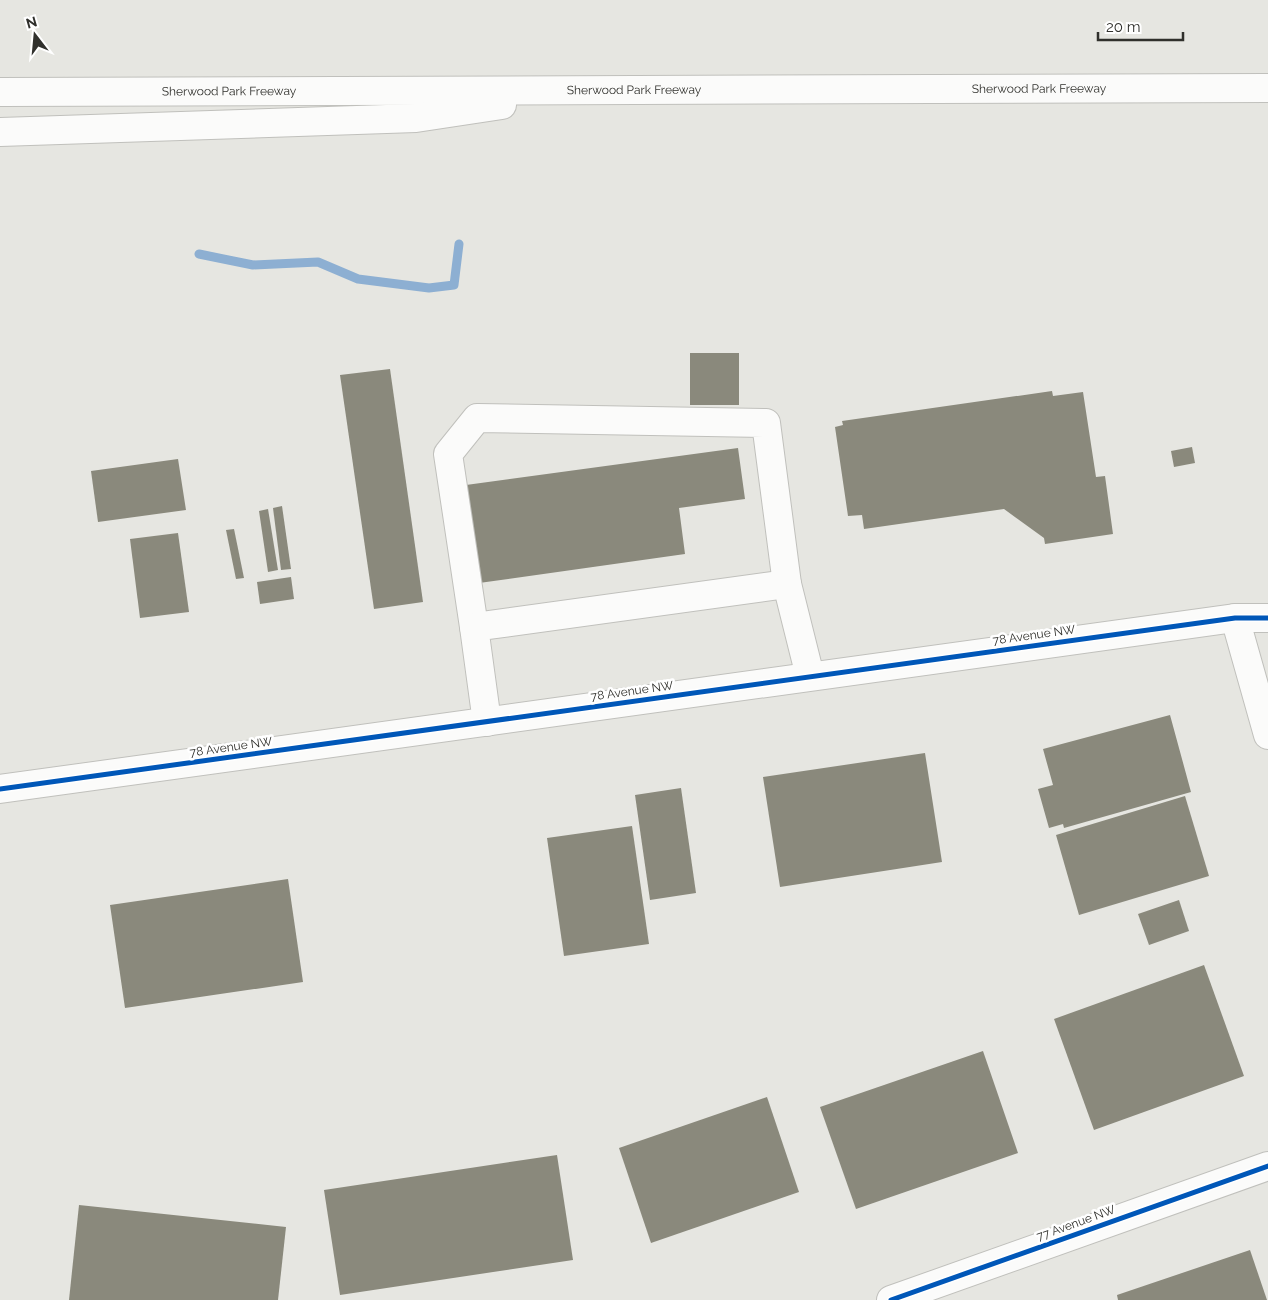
<svg xmlns="http://www.w3.org/2000/svg" width="1268" height="1300" font-family="Raleway,sans-serif">
<style>
.lines{fill:none;stroke-linecap:round;stroke-linejoin:round}
.stream{stroke:#8dafd2;stroke-width:9}
.building{fill:#8a897c}
.minor-casing{stroke:#c0c0bc;stroke-width:30}
.highway-casing{stroke:#c0c0bc;stroke-width:30}
.minor{stroke:#fbfbfa;stroke-width:28}
.highway{stroke:#fbfbfa;stroke-width:28}
.cycleway-casing{stroke:#fff;stroke-width:8}
.cycleway{stroke:#0057b8;stroke-width:5}
.labels{text-anchor:middle;dominant-baseline:central;stroke-width:5;stroke-linejoin:round;paint-order:stroke}
.street-label{font-size:12px;fill:#30302c;stroke:#fff}
</style>
<rect width="100%" height="100%" fill="#e6e6e1"/>
<g class="lines">
<!-- stream -->
<polyline class="stream" points="199,254 253,265 318,262 358,279 429,288 454,285 459,244"/>
</g>
<!-- building -->
<g class="building">
<rect x="690" y="353" width="49" height="52"/>
<polygon points="390,369 423,602 374,609 340,375"/>
<polygon points="1052,391 1053,396 1083,392 1096,477 1105,476 1113,534 1045,544 1044,538 1004,509 864,529 862,515 848,516 835,427 843,425 842,421"/>
<polygon points="1192,447 1195,463 1174,467 1171,451"/>
<polygon points="738,448 745,499 679,508 685,554 479,583 466,485"/>
<polygon points="178,459 186,510 98,522 91,471"/>
<polygon points="282,506 291,569 281,570 273,508"/>
<polygon points="268,509 278,570 268,572 259,511"/>
<polygon points="234,529 244,578 236,579 226,530"/>
<polygon points="178,533 189,612 140,618 130,539"/>
<polygon points="291,577 294,599 260,604 257,582"/>
<polygon points="1170,715 1191,792 1064,828 1063,824 1049,828 1038,789 1053,785 1043,749"/>
<polygon points="925,753 942,862 780,887 763,777"/>
<polygon points="681,788 696,893 650,900 635,795"/>
<polygon points="1185,796 1209,876 1079,915 1056,835"/>
<polygon points="632,826 649,944 564,956 547,838"/>
<polygon points="288,879 303,982 125,1008 110,905"/>
<polygon points="1179,900 1189,931 1149,945 1138,914"/>
<polygon points="1204,965 1244,1076 1094,1130 1054,1019"/>
<polygon points="983,1051 1018,1153 856,1209 820,1107"/>
<polygon points="767,1097 799,1192 651,1243 619,1148"/>
<polygon points="557,1155 573,1260 340,1295 324,1190"/>
<polygon points="79,1205 286,1227 278,1300 69,1300"/>
<polygon points="1250,1250 1267,1300 1118,1300 1117,1295"/>
</g>
<g class="lines">
<!-- minor casing -->
<g class="minor-casing">
<g id="minor">
<polyline points="1235,618 1268,735"/>
<polyline points="474,627 448,454 477,418 766,423 787,584"/>
<polyline points="487,722 474,627 787,584 810,676"/>
<polyline points="0,789 1235,618 1268,618"/>
<polyline points="891,1300 1268,1166"/>
</g>
</g>
<!-- highway casing -->
<g class="highway-casing">
<g id="highway">
<path id="s1" d="M0,92l1268,-4"/>
<polyline points="0,132 416,118 502,105"/>
</g>
</g>
<!-- minor -->
<use href="#minor" class="minor"/>
<!-- highway -->
<use href="#highway" class="highway"/>
<!-- cycleway casing -->
<g class="cycleway-casing">
<g id="cycleway">
<polyline points="0,789 1235,618 1268,618"/>
<polyline points="891,1300 1268,1166"/>
</g>
</g>
<!-- cycleway -->
<use href="#cycleway" class="cycleway"/>
</g>
<g class="labels">
<!-- street labels -->
<g class="street-label">
<text stroke="none"><textPath href="#s1" startOffset="1039">Sherwood Park Freeway</textPath></text>
<text stroke="none"><textPath href="#s1" startOffset="634">Sherwood Park Freeway</textPath></text>
<text stroke="none"><textPath href="#s1" startOffset="229">Sherwood Park Freeway</textPath></text>
<text transform="translate(1034 635) rotate(-8)">78 Avenue NW</text>
<text transform="translate(632 691) rotate(-8)">78 Avenue NW</text>
<text transform="translate(231 747) rotate(-8)">78 Avenue NW</text>
<text transform="translate(1076 1223) rotate(-20)">77 Avenue NW</text>
</g>
</g>
<!-- north arrow -->
<g transform="translate(35 35) rotate(344)" stroke="#ffffff" stroke-width="4" paint-order="stroke">
<path d="M0-4L9 19L0 12L-9 19Z" fill="#30302c"/>
<text y="-8" font-size="14" font-weight="bold" text-anchor="middle" fill="#30302c">N</text>
</g>
<!-- scale -->
<path d="M1098 32v8h85v-8" fill="none" stroke="#30302c" stroke-width="2.5"/>
<text x="1106" y="32" font-size="15" fill="#30302c" stroke="#ffffff" stroke-width="4" paint-order="stroke">20 m</text>
</svg>
